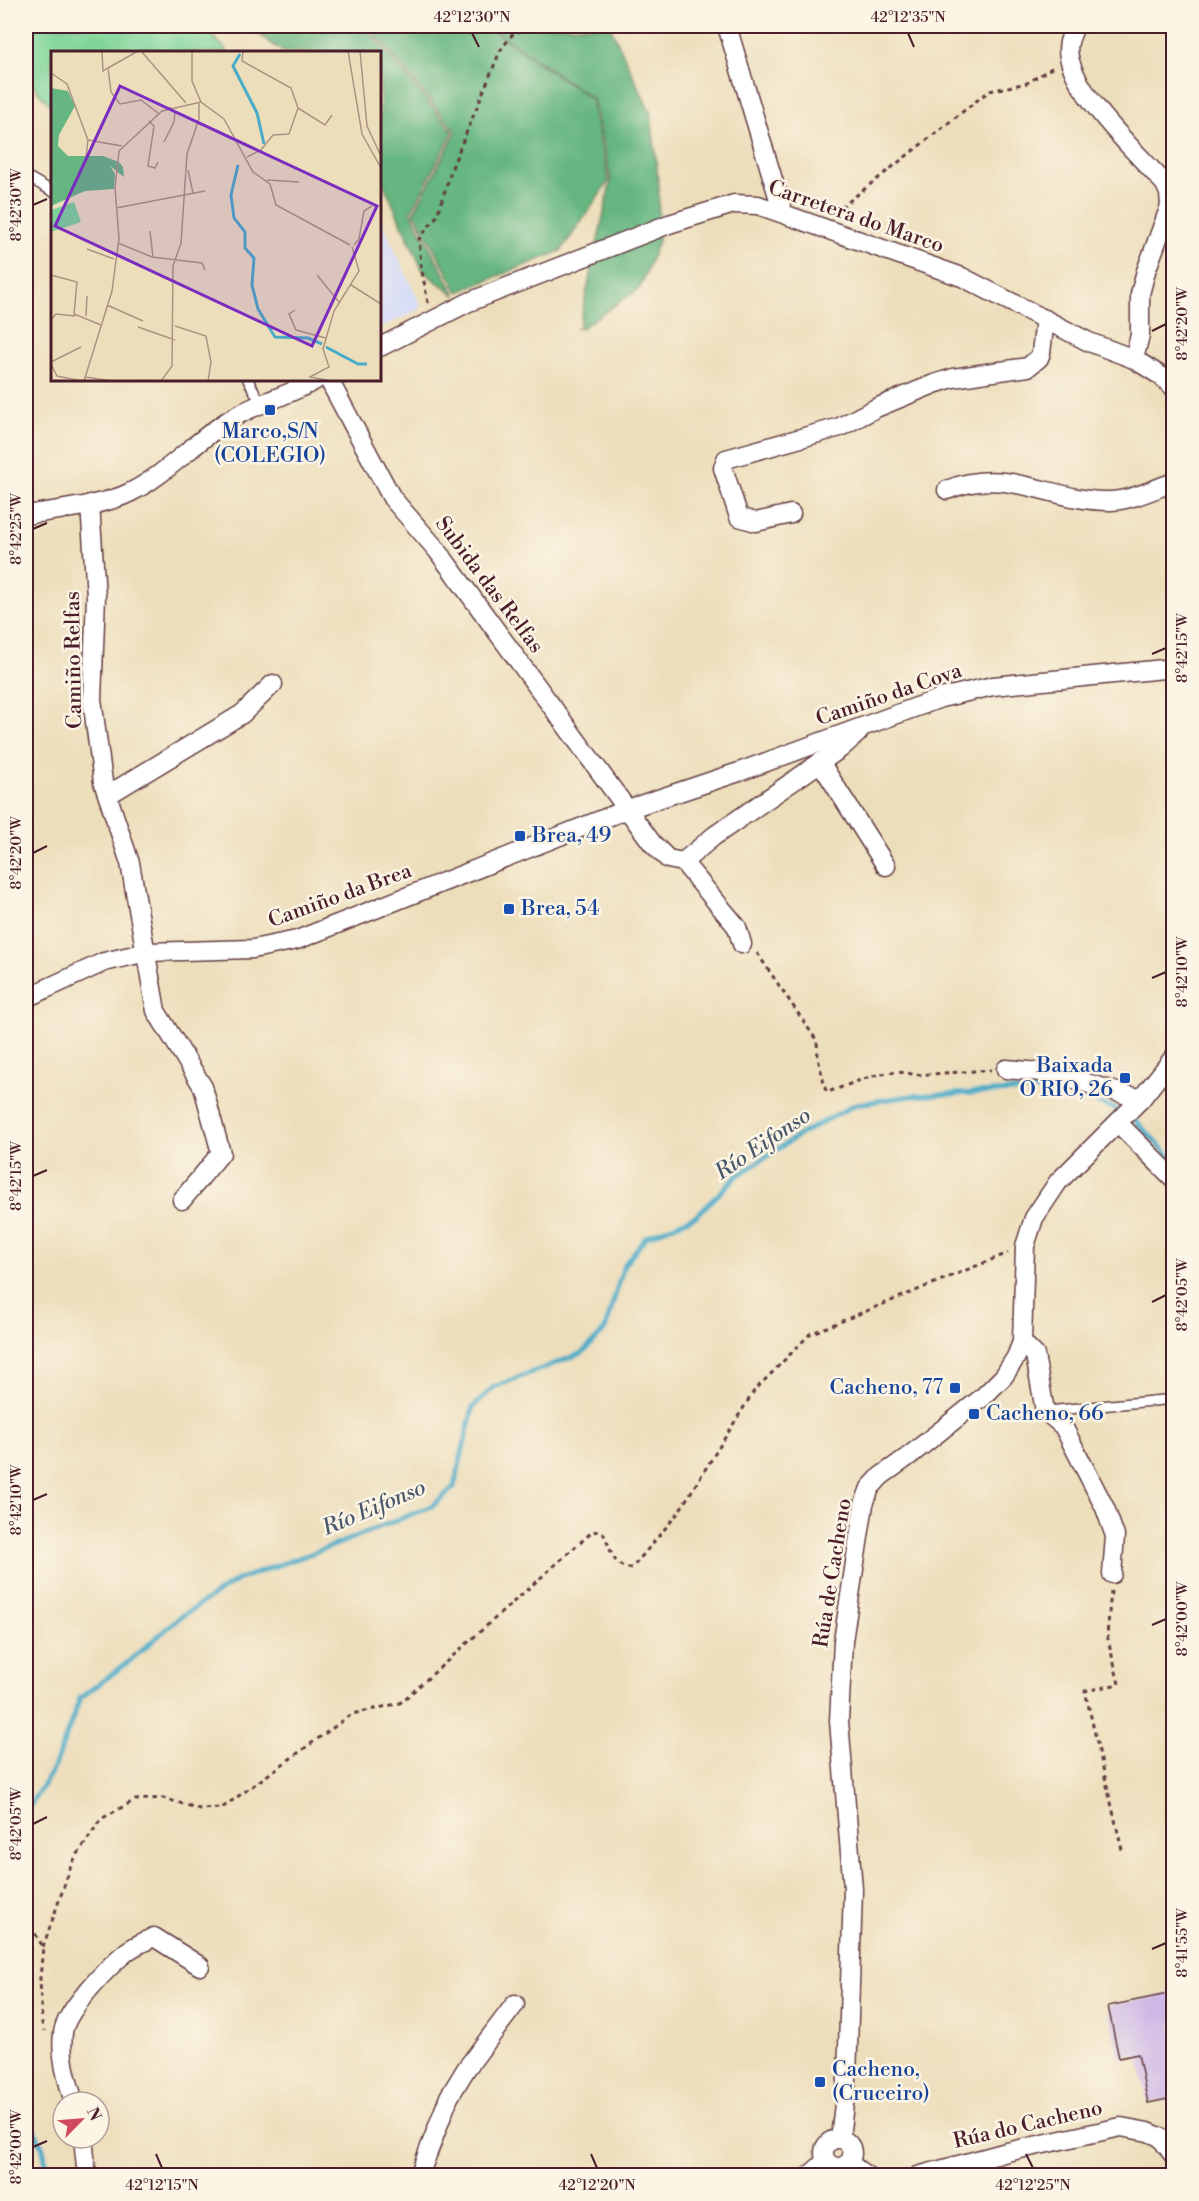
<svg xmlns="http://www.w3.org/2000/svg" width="1199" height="2201" font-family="'Libre Bodoni',serif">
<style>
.built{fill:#d1d9f9}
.green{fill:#7cd498;stroke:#637a62;stroke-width:1.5}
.forest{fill:#65b680;stroke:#586a56;stroke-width:1.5}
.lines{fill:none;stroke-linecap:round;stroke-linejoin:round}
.stream{stroke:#48abc8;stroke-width:5}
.building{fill:#ceb8e6}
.service-casing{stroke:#623c41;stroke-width:12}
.minor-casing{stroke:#623c41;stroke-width:21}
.path{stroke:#623c41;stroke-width:3;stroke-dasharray:4.5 4.5;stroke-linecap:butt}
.service{stroke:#fff;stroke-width:9}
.minor{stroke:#fff;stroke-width:18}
.ticks{fill:none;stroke:#4a1f2b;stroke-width:2}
.transit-dot{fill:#1a4fb4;stroke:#fcf5e5;stroke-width:2}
.labels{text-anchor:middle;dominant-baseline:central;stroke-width:5;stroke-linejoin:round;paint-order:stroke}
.street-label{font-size:21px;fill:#4a1f2b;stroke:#fcf5e5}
.transit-label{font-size:21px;fill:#164399;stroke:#fcf5e5;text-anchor:start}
.water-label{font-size:22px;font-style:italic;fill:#49576a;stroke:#fcf5e5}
.inset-river{fill:none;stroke:#48abc8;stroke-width:3}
.inset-road{fill:none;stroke:#ac9281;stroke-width:1.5}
.view{fill:#7b2cbf;fill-opacity:0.15;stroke:#7b2cbf;stroke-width:3}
.inset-edge{fill:none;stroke:#4a1f2b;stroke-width:3}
.neatline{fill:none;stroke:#4a1f2b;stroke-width:2}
.ticks-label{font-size:15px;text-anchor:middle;fill:#4a1f2b}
</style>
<rect width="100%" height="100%" fill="#fcf5e5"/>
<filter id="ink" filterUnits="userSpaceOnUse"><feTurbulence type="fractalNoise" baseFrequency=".0167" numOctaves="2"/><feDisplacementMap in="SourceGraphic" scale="12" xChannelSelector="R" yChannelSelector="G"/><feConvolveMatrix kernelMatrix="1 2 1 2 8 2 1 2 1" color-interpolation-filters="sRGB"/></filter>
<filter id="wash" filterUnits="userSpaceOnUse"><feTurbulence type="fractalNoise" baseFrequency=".008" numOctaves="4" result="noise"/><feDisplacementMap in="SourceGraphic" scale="24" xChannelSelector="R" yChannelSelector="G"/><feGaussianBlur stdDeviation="1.35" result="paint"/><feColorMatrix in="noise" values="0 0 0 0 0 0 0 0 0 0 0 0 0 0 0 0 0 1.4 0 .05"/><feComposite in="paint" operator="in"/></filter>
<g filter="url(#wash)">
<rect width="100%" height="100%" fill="#eddebb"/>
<!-- built -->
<polygon class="built" points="380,218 422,308 380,328"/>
<!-- green -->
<polygon class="green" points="26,26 203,26 228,52 52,52 52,107 26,78"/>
<!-- forest -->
<g class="forest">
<polygon points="247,26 365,26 453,132 411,212 456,296 423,271 380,176 380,52 283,52"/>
<polygon points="368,26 486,26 591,99 609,181 561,251 458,292 414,212 456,132"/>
<polygon points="489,26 610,26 651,114 659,188 658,241 640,288 581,328 575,329 579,327 611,180 593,99"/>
</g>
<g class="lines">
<!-- stream -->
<g class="stream">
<polyline points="26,1812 55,1766 80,1698 127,1663 179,1618 237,1580 335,1545 432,1506 454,1487 473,1407 494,1387 582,1353 605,1330 624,1265 646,1237 696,1216 737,1176 799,1135 856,1104 911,1096 1057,1089 1116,1109 1135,1120 1174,1161"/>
<polyline points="26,2113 43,2148 48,2176"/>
</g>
</g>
<g id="blocks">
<!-- building -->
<polygon class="building" points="1173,1993 1173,2098 1148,2103 1138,2054 1119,2058 1108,2006"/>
</g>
</g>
<g filter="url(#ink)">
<use href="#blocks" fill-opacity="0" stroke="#623c41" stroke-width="1.5"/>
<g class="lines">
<!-- service casing -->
<g class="service-casing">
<g id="service">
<polyline points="26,176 52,191"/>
<polyline points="248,380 262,405"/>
<polyline points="1047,1411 1174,1399"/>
</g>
</g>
<!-- minor casing -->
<g class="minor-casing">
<g id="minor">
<polyline points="727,26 783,213"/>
<path d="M1075,26c-4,10 -9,19 -6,31 8,40 68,96 96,127l4,9 1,13 -24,65 -6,23v41l-6,24"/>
<polyline points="380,347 469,302 669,224 734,204 758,205 962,277 1089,342 1134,359 1161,376 1174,388"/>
<polyline points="329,380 392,498 437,550 652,843 668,859 683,862 737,927 742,944"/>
<path d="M947,490c61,-25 104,12 164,11 21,-1 43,-12 63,-19"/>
<polyline points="90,504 96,596 92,699 103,782 130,863 156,1011 203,1087 221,1153 182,1200"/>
<polyline points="791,514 756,522 739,517 723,468 726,459 840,427 876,408 934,384 953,378 1028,367 1039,358 1041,353 1045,319"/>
<path d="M26,515c28,-5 77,-9 103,-22 37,-18 65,-51 100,-73 27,-17 59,-24 87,-40"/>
<polyline points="820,762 886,866"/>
<polyline points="108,795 242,714 273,684"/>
<polyline points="683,862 714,836 841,748 858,733"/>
<polyline points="26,998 104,962 147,952 253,949 297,940 628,809 739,772 941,698 993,686 1174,668"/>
<polyline points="1006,1069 1052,1073 1141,1099"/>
<polyline points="1118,1123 1174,1179"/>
<polyline points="1022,1342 1035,1355 1045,1411 1063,1426 1105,1508 1115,1536 1112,1574"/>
<path d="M74,2102c-7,-23 -14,-45 -11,-69 2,-22 45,-66 62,-80 8,-7 19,-11 29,-16l46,29"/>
<polyline points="83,2138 87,2176"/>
<polyline points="840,2138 847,2079 853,1889 839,1721 843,1641 864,1504 870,1488 881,1476 909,1456 983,1397 1004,1376 1016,1357 1022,1342 1025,1246 1034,1218 1058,1182 1141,1099 1174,1057"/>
<circle cx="838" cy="2153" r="14"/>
<polyline points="848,2163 867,2176"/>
<polyline points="419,2176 449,2097 466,2069 515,2004"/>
<polyline points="809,2176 826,2161"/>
<polyline points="918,2176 1007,2152 1121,2127 1148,2132 1160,2137 1174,2156"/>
</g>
</g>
<!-- path -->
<g class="path">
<polyline points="834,213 989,91 1027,83 1055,66"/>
<polyline points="428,303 421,266 419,239 437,216 453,165 500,51 512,35 530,26"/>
<path d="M757,953l60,88 1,17 7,30 2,4c28,-8 59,-27 88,-17l76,-5"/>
<polyline points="1111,1591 1107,1635 1119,1684 1085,1691 1122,1850"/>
<polyline points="26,1918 43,1947 40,1978 42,2023 44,2031"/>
<path d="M43,1947l29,-84 29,-44 34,-19 28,-2 37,11 22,-1 130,-94 48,-11 193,-172 10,2c8,14 9,36 29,35l46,-55 76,-122 56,-57 198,-81"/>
</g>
<!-- service -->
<use href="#service" class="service"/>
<!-- minor -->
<use href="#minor" class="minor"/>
</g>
</g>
<!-- ticks -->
<path class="ticks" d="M472,33l7,14M908,33l6,14M33,205l14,-6M1152,331l14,-7M33,529l14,-6M1152,654l14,-6M33,853l14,-7M1152,978l14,-6M33,1176l14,-6M1152,1302l14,-7M33,1500l14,-6M1152,1625l14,-6M33,1824l14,-7M1152,1949l14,-6M33,2147l14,-6M156,2154l6,14M591,2154l6,14M1026,2154l7,14"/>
<!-- markers -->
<g class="transit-dot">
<rect x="264" y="404" width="12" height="12" rx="3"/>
<rect x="514" y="830" width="12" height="12" rx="3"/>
<rect x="503" y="903" width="12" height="12" rx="3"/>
<rect x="1119" y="1072" width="12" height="12" rx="3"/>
<rect x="949" y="1382" width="12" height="12" rx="3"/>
<rect x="968" y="1408" width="12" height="12" rx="3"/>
<rect x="814" y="2076" width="12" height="12" rx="3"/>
</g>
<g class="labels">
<!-- street labels -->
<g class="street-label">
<text transform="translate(856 217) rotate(19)">Carretera do Marco</text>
<text transform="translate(489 585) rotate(53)">Subida das Relfas</text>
<text transform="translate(74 660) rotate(-91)">Camiño Relfas</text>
<text transform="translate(889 695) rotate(-19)">Camiño da Cova</text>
<text transform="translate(340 896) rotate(-20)">Camiño da Brea</text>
<text transform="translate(833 1573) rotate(-81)">Rúa de Cacheno</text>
<text transform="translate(1028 2125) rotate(-13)">Rúa do Cacheno</text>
</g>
<!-- transit labels -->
<g class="transit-label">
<text x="270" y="432" text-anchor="middle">Marco,S/N<tspan x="270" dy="24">(COLEGIO)</tspan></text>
<text x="532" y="836">Brea, 49</text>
<text x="521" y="909">Brea, 54</text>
<text x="1113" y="1066" text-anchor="end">Baixada<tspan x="1113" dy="24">O RIO, 26</tspan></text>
<text x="943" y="1388" text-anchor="end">Cacheno, 77</text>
<text x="986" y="1414">Cacheno, 66</text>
<text x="832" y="2070">Cacheno,<tspan x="832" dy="24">(Cruceiro)</tspan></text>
</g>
<!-- water labels -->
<g class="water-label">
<text transform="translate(763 1144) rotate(-34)">Río Eifonso</text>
<text transform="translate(374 1508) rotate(-23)">Río Eifonso</text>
</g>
</g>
<!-- overview -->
<g transform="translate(51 51)">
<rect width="330" height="330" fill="#eddebb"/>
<path d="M23,151l7,20 -30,10v-22z" fill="#7cd498"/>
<path d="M0,37l17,3 7,15 -16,29 -1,11 10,10h35l16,6 4,5 1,10 -14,-11 5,8 -1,15 -29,2 -34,15z" fill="#65b680"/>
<path class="inset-river" d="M189,3l-7,12 24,47 7,31M187,114l-7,30 3,23 11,14v16l9,10 -2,27 6,24 17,28 33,1 14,6M275,296l32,17h9"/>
<path class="inset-road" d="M51,0l1,20 4,-3M87,0l-30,17 3,24 9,12 21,-4 17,13M90,0l45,52M141,0v30l9,21 23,17 29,53 17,12 6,21 74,40M192,0l-1,10 49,27 7,20M297,0l14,83 19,34M309,0l7,75 14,30M0,22l16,11 21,56 34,6M247,57l27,17 7,-10M98,70l5,5 -6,40 7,2 3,-6M113,91l10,-20 1,-9 -5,-6M196,106l14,-7 12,-15 16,-1 9,-26M34,115l3,-26M137,119l5,23M216,129l32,2M65,157l89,-17M99,180l3,26M67,192l34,14 50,6 3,7M303,194l5,-6 5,-28 8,-5M36,198l27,10M0,224l26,7 -3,32 27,11M266,224l22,27M300,234l30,19M56,254l36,16M244,259l-6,4 7,16 30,8M35,265l1,-20M0,269l5,-6 19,2M124,275l31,10 5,26 -3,19M87,276l37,13M0,311l30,-15M0,313l6,12 25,5M35,326l26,4M33,330l28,-90 7,-53 -4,-50 4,-37 43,-40 39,-9M110,330l11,-15 1,-100 8,-23 6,-89 12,-35v-16M281,330l-22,-4 19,-10 -6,-18 11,-38 25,-40 -7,-24"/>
<path class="view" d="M69,35l257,120 -65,140 -257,-120z"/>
<rect width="330" height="330" class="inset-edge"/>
</g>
<!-- margin -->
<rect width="1199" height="2201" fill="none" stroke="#fcf5e5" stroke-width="66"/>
<!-- north arrow -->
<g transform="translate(81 2120) rotate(65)"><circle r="28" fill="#fcf5e5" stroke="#b59f9b" stroke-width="1.5"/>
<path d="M0-4.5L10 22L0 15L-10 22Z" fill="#d1495b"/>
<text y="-9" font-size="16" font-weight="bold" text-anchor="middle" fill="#4a1f2b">N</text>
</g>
<rect x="33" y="33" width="1133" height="2135" class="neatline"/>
<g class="ticks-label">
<text x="472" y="22">42°12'30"N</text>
<text x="908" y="22">42°12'35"N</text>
<text transform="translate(16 205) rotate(-90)" y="5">8°42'30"W</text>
<text transform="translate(1182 324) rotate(-90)" y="5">8°42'20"W</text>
<text transform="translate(16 529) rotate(-90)" y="5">8°42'25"W</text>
<text transform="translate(1182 648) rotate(-90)" y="5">8°42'15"W</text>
<text transform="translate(16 853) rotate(-90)" y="5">8°42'20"W</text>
<text transform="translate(1182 972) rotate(-90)" y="5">8°42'10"W</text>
<text transform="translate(16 1176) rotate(-90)" y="5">8°42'15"W</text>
<text transform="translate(1182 1295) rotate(-90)" y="5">8°42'05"W</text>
<text transform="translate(16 1500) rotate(-90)" y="5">8°42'10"W</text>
<text transform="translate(1182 1619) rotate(-90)" y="5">8°42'00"W</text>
<text transform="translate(16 1824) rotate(-90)" y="5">8°42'05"W</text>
<text transform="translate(1182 1943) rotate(-90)" y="5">8°41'55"W</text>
<text transform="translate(16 2147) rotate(-90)" y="5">8°42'00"W</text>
<text x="162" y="2190">42°12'15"N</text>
<text x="597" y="2190">42°12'20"N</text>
<text x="1033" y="2190">42°12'25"N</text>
</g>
</svg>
